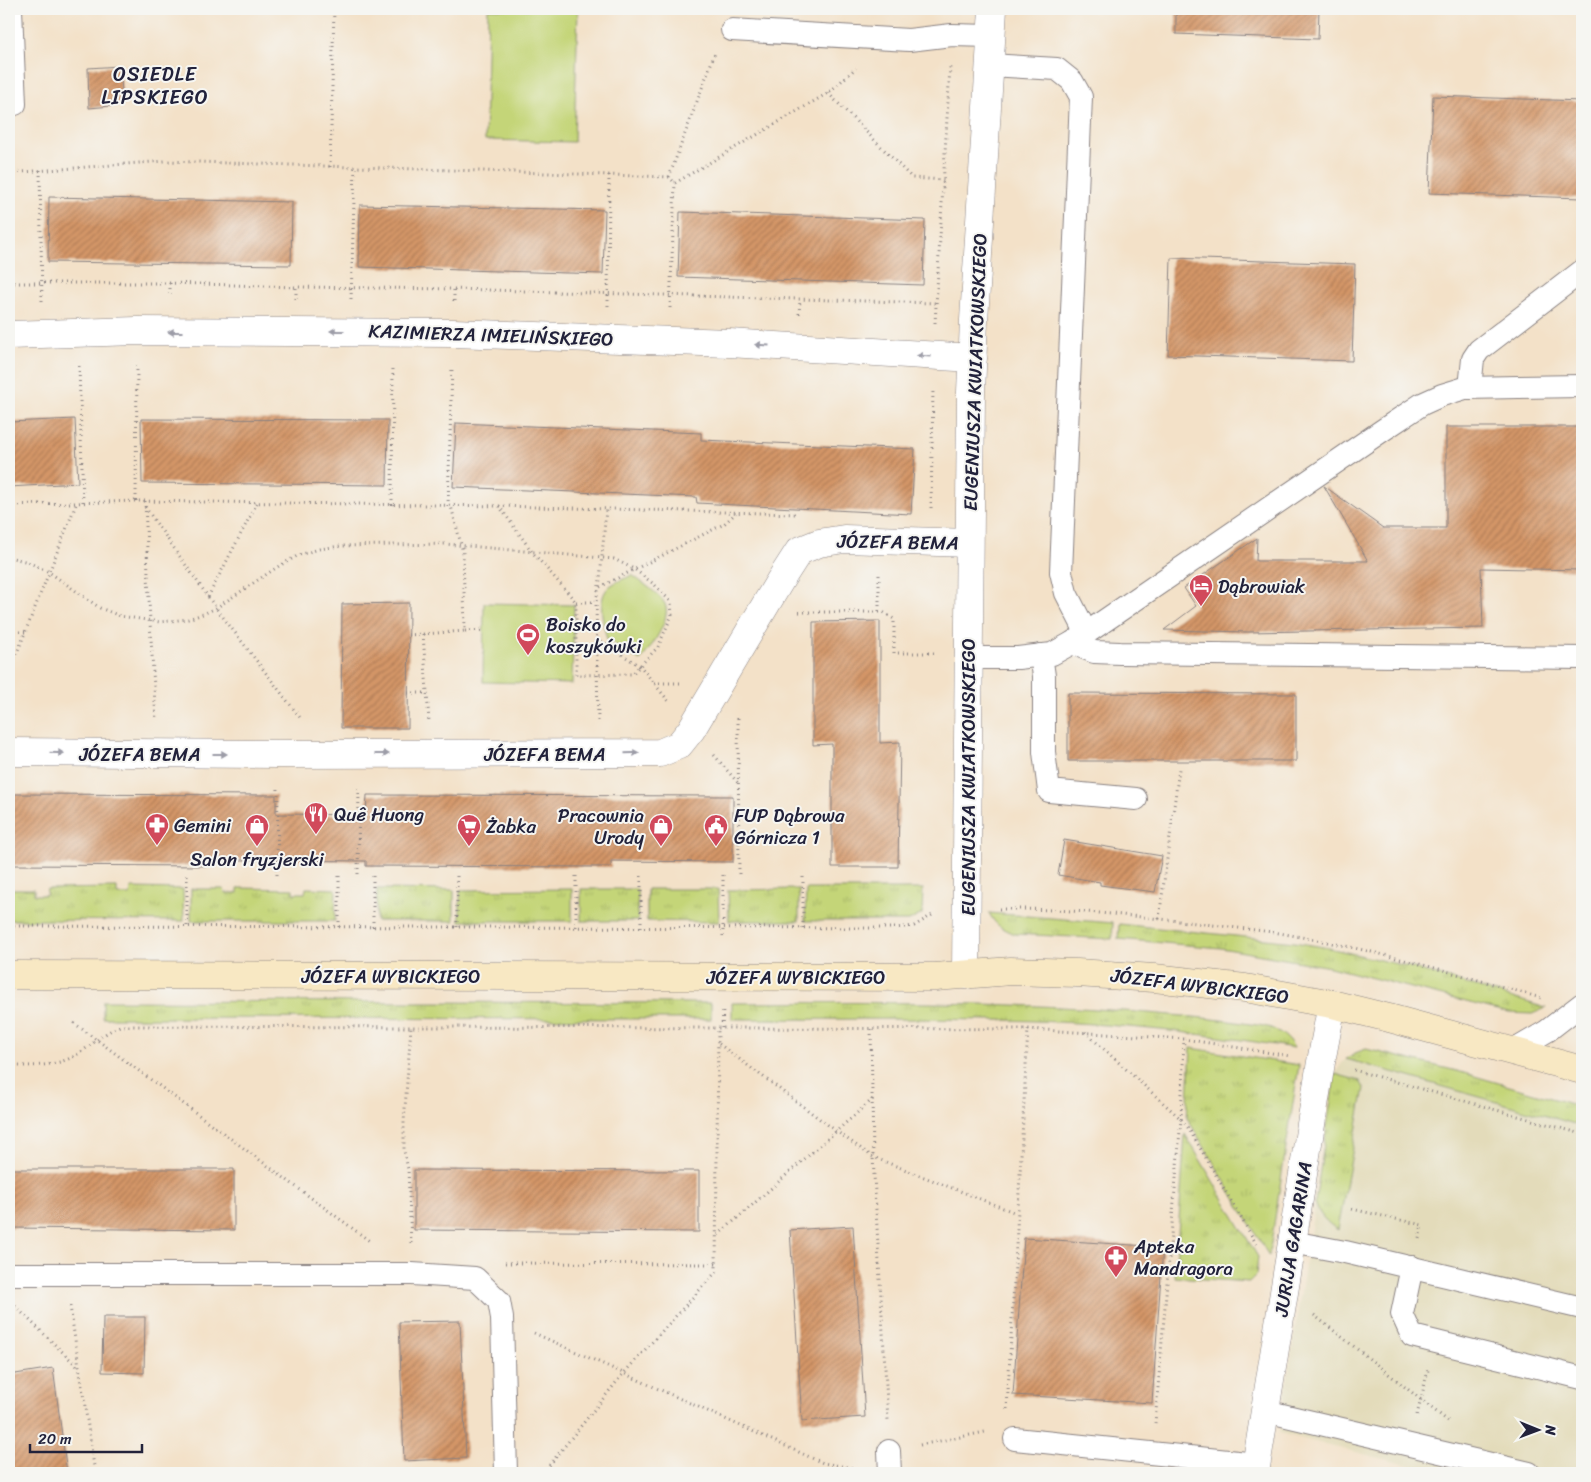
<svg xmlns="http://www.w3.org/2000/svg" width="1591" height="1482" font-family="Sriracha,sans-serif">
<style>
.built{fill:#e3dbba}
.grass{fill:url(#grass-tufts);stroke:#737c5a}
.park{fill:#c4d578;stroke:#737c5a}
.building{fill:url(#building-hatch)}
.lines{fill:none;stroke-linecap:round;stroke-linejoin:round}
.lane-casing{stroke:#8a8282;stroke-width:24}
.street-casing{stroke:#8a8282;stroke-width:29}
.secondary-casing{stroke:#8a8282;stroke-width:29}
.path{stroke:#8a8282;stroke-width:3;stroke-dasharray:1 4;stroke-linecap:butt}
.lane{stroke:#fff;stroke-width:22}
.street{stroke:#fff;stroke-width:28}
.secondary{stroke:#f8e8c3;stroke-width:28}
.oneway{fill:#9c9ca7}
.labels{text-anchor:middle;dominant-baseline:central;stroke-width:4;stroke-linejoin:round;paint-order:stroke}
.street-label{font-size:19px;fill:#22223b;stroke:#f6f6f2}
.poi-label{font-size:19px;fill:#22223b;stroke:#f6f6f2;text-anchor:start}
.neighbourhood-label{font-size:20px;letter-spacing:1px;fill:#22223b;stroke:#f6f6f2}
</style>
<defs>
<pattern id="grass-tufts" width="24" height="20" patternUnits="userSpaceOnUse" patternTransform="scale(1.25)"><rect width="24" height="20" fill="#c4d578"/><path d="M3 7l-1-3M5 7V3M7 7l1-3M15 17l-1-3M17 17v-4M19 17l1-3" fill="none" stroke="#a8b769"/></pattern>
<pattern id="building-hatch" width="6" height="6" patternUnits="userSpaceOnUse" patternTransform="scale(1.25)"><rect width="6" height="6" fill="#d49667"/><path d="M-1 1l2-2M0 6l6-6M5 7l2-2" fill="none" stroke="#ac7a56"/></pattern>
</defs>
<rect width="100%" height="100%" fill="#f6f6f2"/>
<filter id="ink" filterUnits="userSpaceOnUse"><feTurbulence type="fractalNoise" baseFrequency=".02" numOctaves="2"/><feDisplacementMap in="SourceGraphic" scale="10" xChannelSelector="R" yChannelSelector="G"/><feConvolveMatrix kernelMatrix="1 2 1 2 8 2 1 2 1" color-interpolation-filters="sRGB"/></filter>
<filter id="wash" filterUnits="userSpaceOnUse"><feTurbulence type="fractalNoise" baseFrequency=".0096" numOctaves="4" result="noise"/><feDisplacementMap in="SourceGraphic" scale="20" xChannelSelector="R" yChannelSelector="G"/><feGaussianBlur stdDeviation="1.12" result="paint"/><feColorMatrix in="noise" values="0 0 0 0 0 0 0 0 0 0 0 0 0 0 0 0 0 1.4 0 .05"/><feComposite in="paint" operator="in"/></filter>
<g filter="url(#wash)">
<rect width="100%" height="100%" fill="#f3e1c8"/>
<!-- built -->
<polygon class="built" points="1366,1049 1457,1071 1582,1107 1582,1473 1440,1473 1279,1433 1335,1074 1342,1063 1348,1057"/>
<!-- grass -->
<g class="grass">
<polygon points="117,888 117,895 130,895 131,888 183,889 184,921 9,920 9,889 34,889 34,895 46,895 47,889"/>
<polygon points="238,888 293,889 293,893 305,893 306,888 336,889 335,921 191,921 191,889 224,889 225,893 238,893"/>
<polygon points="377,889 454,890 454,921 376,921"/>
<polygon points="572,889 572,921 460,921 460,890"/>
<polygon points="581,889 637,889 638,921 581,921"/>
<polygon points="647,889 718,889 719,922 647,921"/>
<polygon points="799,889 799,921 729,921 728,890"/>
<polygon points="806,889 923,889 922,914 909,921 805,921"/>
<path d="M989,913l124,10 -1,16 -97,-5c-12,-4 -20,-9 -26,-21z"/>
<polygon points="1119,924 1294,942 1329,948 1410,967 1546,1008 1532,1014 1509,1013 1330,967 1221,948 1118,939"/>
<polygon points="103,1001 711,1003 711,1019 103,1018"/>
<path d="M732,1003c146,-1 293,-2 439,12 26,2 52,5 79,9 8,1 18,2 25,6 8,3 15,10 19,18 -99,-16 -200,-27 -301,-28 -87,-2 -174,0 -261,-1z"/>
<polygon points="1191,1048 1299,1065 1269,1256 1187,1118"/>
<polygon points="1366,1049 1457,1071 1582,1107 1582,1126 1346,1059 1355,1053"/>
<path d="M1335,1074l25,7 4,7 -26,142c-11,-7 -20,-16 -23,-28z"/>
<polygon points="1185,1134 1258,1257 1256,1275 1249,1282 1175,1277"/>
</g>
<!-- park -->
<g class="park">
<polygon points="488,9 578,9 574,142 485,140"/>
<path d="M632,575c9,7 28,19 33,29 7,15 -15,45 -25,57l-33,-22c-4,-15 -11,-42 3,-53 6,-5 15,-7 22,-11z"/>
<polygon points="484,603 574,605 572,684 483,682"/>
</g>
<g id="blocks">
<!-- building -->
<g class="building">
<polygon points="1176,9 1319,9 1318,39 1176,34"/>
<polygon points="120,66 123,105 89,108 88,68"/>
<polygon points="1433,96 1582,101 1582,198 1429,193"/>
<polygon points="49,197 292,202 291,265 48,262"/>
<polygon points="360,205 605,210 603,274 359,267"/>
<polygon points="680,212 925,220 923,285 678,277"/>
<polygon points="1171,258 1355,264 1352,361 1168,355"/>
<polygon points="75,419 78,483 9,487 9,422"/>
<polygon points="141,419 388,420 387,485 142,483"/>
<polygon points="456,423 701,433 701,440 915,449 911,514 697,503 696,497 453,487"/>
<polygon points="1446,427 1582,427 1582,570 1481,568 1483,628 1248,632 1164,630 1196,606 1184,588 1257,538 1256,561 1368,561 1324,486 1383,528 1446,528"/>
<polygon points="409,603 408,728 341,728 342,604"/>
<polygon points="880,621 880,743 900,742 898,867 832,867 832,744 813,745 813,622"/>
<polygon points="1068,693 1296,694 1296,761 1068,761"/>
<polygon points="9,794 276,795 276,814 366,815 367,795 733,796 733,862 611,861 611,867 366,866 366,861 257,860 215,860 215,866 9,865"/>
<polygon points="1064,840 1162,856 1155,892 1100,885 1100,882 1058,875"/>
<polygon points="9,1169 234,1169 234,1230 9,1228"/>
<polygon points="414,1170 699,1171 699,1232 414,1230"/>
<polygon points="853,1226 865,1417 802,1421 790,1230"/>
<polygon points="1024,1238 1163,1247 1152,1403 1013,1395"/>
<polygon points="103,1317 145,1317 144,1373 102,1372"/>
<polygon points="460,1321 466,1458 404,1461 399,1322"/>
<polygon points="53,1368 67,1473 9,1473 9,1375"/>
</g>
</g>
</g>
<g filter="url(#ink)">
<use href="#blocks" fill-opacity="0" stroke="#8a8282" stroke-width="1"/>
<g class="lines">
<!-- lane casing -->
<g class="lane-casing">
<g id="lane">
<polyline points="11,9 15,104"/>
<polyline points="732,30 909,40 952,35 991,36"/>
<polyline points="990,65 1057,69 1072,81 1081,97 1061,572 1066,593 1086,632"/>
<polyline points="1470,388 1473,359 1479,350 1582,271"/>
<polyline points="1072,643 1094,652 1120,653 1582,658"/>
<polyline points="1041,655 1044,676 1044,752 1049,791 1136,799"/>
<polyline points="968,658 1018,658 1052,654 1072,643 1383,430 1422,404 1442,395 1465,388 1582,386"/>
<polyline points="1513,1051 1547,1031 1582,1004"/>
<polyline points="1292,1242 1345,1252 1582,1308"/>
<polyline points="1412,1267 1402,1314 1412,1336 1582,1378"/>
<polyline points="9,1274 412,1274 475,1278 499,1301 502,1318 506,1473"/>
<polyline points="1265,1411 1529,1473"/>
<polyline points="1015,1439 1257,1464"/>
<polyline points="889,1451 890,1473"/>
</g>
</g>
<!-- street casing -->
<g class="street-casing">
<g id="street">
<polyline points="9,335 137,331 453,333 729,343 973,358"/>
<polyline points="9,752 278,754 660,753 679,745 691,730 781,579 799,551 819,543 844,539 969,543"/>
<polyline points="966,975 971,392 974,320 993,9"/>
<polyline points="1255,1473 1321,1062 1332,1004"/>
</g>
</g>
<!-- secondary casing -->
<g class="secondary-casing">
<polyline id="secondary" points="9,975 935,977 1011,971 1077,973 1154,978 1245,988 1332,1004 1389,1018 1582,1070"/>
</g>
<!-- path -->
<g class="path">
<polyline points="828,93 912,178 944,180"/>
<polyline points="330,167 334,9"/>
<polyline points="40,170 42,301"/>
<polyline points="9,173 165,161 609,175 669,177 675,183"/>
<polyline points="669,177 715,53"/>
<polyline points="675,183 828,93 856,68"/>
<polyline points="9,283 170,283 296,287 454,289 936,303"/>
<polyline points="170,283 170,298"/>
<polyline points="296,299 296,287"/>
<polyline points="351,299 355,167"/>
<polyline points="454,301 454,289"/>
<polyline points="608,306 609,175"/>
<polyline points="670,308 675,183"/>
<polyline points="799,314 800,300"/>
<polyline points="935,323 950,67"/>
<polyline points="79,366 83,502"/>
<polyline points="136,501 137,364"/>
<polyline points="145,501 150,622 156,720"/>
<polyline points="9,505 136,501 499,506 797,514"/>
<polyline points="392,505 393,365"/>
<polyline points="448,506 452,367"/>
<polyline points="145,507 216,608 302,720"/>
<polyline points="931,508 933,389"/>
<polyline points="9,557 28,562 49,572 100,608 120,616 160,622 188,619 203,614 216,608 279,566 299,555 319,549 340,546 445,544 614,559 634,569 655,585 671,602 672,615 658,647 632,674 576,675 576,602 533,553 499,506"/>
<polyline points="600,587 724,524 736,513"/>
<polyline points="208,597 257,503"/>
<polyline points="576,602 596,602"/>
<polyline points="879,611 879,573"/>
<polyline points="799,612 883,612 894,619 894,653 934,653"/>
<polyline points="465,631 484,630"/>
<polyline points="9,632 25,632"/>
<polyline points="423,634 429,721"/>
<polyline points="408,635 465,631 463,552 451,506"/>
<polyline points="597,638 641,667 670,703"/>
<polyline points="9,673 77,502"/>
<polyline points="654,683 680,683"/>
<polyline points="408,693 427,693"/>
<polyline points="738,718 739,875"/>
<polyline points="598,721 596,602 600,580 606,509"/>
<polyline points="714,755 738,783"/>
<polyline points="358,874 359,787"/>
<polyline points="187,875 187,926"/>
<polyline points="277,875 278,786"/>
<path d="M999,909c91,-1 183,13 274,23 91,15 179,40 268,66"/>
<polyline points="1159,919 1179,769"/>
<polyline points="9,926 895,928 914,926 934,914"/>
<polyline points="339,927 339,875"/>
<polyline points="373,927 373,875"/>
<polyline points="457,927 457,874"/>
<polyline points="576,927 576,874"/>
<polyline points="641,927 641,874"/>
<polyline points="803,928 803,876"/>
<polyline points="723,936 723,875"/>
<polyline points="74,1023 371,1242"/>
<polyline points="722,1028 723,1009"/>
<polyline points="871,1029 873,1157 888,1420"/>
<polyline points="1085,1032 1181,1119 1189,1129 1257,1245"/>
<polyline points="719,1044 836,1131 873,1157 1016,1213"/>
<path d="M9,1066c24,0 51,1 72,-14 13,-9 24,-20 39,-26l908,3 156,10 106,17"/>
<polyline points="1354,1070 1582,1134"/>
<polyline points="1352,1209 1422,1225 1419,1239"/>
<polyline points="718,1235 873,1099"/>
<polyline points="411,1243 408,1169 404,1151 404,1122 411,1027"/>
<polyline points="505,1263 717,1264"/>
<polyline points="15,1306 77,1366"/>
<polyline points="70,1306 95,1473"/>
<polyline points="1314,1315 1448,1421"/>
<polyline points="534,1333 823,1463 859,1469"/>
<polyline points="1007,1409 1028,1029"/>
<polyline points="1417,1415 1428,1370"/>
<polyline points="1155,1423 1181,1119 1184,1039"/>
<polyline points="920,1445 985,1432"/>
<polyline points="543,1473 623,1374 716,1272 718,1028"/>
</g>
<!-- lane -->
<use href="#lane" class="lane"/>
<!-- street -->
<use href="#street" class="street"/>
<!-- secondary -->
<use href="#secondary" class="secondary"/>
</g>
<!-- one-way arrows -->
<defs><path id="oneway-solid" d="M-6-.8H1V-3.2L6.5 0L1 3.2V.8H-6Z" transform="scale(1.25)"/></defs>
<g class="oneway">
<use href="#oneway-solid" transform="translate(337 331) rotate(180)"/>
<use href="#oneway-solid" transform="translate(175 332) rotate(-180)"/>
<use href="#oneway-solid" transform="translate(762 345) rotate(-176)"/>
<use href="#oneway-solid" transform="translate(924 356) rotate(-176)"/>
<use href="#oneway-solid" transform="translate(57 753) rotate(1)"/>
<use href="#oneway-solid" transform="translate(632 753) rotate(-1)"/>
<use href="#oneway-solid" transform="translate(220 754)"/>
<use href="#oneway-solid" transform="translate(382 754)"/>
</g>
</g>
<!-- icons -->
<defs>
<g id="hotel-pin" transform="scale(1.25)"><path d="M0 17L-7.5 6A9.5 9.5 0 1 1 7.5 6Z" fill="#d1495b" stroke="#f6f6f2"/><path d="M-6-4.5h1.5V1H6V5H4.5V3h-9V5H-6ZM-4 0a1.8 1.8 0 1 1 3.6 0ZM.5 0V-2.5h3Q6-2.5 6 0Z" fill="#fff"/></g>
<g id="stadium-pin" transform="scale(1.25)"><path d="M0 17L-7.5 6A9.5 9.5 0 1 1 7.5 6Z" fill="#d1495b" stroke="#f6f6f2"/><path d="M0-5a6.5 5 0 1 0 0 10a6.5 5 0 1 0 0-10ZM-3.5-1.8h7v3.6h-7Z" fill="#fff"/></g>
<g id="restaurant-pin" transform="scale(1.25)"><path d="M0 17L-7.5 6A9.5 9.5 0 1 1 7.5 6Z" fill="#d1495b" stroke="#f6f6f2"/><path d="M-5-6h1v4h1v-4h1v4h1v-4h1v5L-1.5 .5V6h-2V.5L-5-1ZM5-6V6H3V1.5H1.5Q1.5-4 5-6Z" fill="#fff"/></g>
<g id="pharmacy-pin" transform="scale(1.25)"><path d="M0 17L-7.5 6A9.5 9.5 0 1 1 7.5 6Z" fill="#d1495b" stroke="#f6f6f2"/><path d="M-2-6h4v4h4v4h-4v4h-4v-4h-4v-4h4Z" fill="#fff"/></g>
<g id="shop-pin" transform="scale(1.25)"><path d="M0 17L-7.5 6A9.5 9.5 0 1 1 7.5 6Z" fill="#d1495b" stroke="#f6f6f2"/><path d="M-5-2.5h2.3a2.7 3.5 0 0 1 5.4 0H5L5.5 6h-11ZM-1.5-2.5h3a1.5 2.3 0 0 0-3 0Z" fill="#fff"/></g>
<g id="supermarket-pin" transform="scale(1.25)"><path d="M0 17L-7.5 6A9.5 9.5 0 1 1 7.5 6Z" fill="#d1495b" stroke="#f6f6f2"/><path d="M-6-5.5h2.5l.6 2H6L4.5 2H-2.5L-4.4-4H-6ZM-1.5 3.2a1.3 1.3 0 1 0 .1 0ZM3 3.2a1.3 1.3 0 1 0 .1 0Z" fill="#fff"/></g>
<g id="civic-pin" transform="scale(1.25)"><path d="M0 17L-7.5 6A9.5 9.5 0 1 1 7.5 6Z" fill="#d1495b" stroke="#f6f6f2"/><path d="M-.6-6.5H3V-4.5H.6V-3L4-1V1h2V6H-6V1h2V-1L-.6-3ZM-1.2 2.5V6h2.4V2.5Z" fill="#fff"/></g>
</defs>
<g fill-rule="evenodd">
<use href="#hotel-pin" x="1201" y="586"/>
<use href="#stadium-pin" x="528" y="635"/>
<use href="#restaurant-pin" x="316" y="814"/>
<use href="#pharmacy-pin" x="157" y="825"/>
<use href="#shop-pin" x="257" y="826"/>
<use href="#supermarket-pin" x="469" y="826"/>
<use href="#shop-pin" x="661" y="826"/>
<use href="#civic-pin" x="716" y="826"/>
<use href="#pharmacy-pin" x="1116" y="1257"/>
</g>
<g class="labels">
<!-- street labels -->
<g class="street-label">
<text transform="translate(491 335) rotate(2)">KAZIMIERZA IMIELIŃSKIEGO</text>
<text transform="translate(975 372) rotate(-88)">EUGENIUSZA KWIATKOWSKIEGO</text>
<text transform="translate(898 542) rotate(1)">JÓZEFA BEMA</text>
<text x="140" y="754">JÓZEFA BEMA</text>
<text x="545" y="754">JÓZEFA BEMA</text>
<text transform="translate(968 777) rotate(-90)">EUGENIUSZA KWIATKOWSKIEGO</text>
<text x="391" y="976">JÓZEFA WYBICKIEGO</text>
<text x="796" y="977">JÓZEFA WYBICKIEGO</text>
<text transform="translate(1200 986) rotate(7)">JÓZEFA WYBICKIEGO</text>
<text transform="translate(1293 1239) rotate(-81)">JURIJA GAGARINA</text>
</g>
<!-- poi labels -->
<g class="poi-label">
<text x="1218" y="586">Dąbrowiak</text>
<text x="546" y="624">Boisko do<tspan x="546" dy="22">koszykówki</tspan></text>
<text x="334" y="814">Quê Huong</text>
<text x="644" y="815" text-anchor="end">Pracownia<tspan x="644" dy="22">Urody</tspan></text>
<text x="734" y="815">FUP Dąbrowa<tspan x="734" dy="22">Górnicza 1</tspan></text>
<text x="174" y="825">Gemini</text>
<text x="486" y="826">Żabka</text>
<text x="257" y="859" text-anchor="middle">Salon fryzjerski</text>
<text x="1134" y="1246">Apteka<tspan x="1134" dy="22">Mandragora</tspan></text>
</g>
<!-- neighbourhood labels -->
<g class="neighbourhood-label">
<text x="155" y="74">OSIEDLE<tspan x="155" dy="23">LIPSKIEGO</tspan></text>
</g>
</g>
<!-- margin -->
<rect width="1591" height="1482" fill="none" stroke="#f6f6f2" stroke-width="30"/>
<!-- north arrow -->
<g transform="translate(1538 1430) rotate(91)" stroke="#f6f6f2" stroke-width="4" paint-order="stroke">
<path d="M0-4L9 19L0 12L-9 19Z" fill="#22223b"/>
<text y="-8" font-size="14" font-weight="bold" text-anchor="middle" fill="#22223b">N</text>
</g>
<!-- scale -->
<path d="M30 1444v8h112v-8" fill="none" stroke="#22223b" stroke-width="2.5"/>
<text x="38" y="1444" font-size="15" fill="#22223b" stroke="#f6f6f2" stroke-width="4" paint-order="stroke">20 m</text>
</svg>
